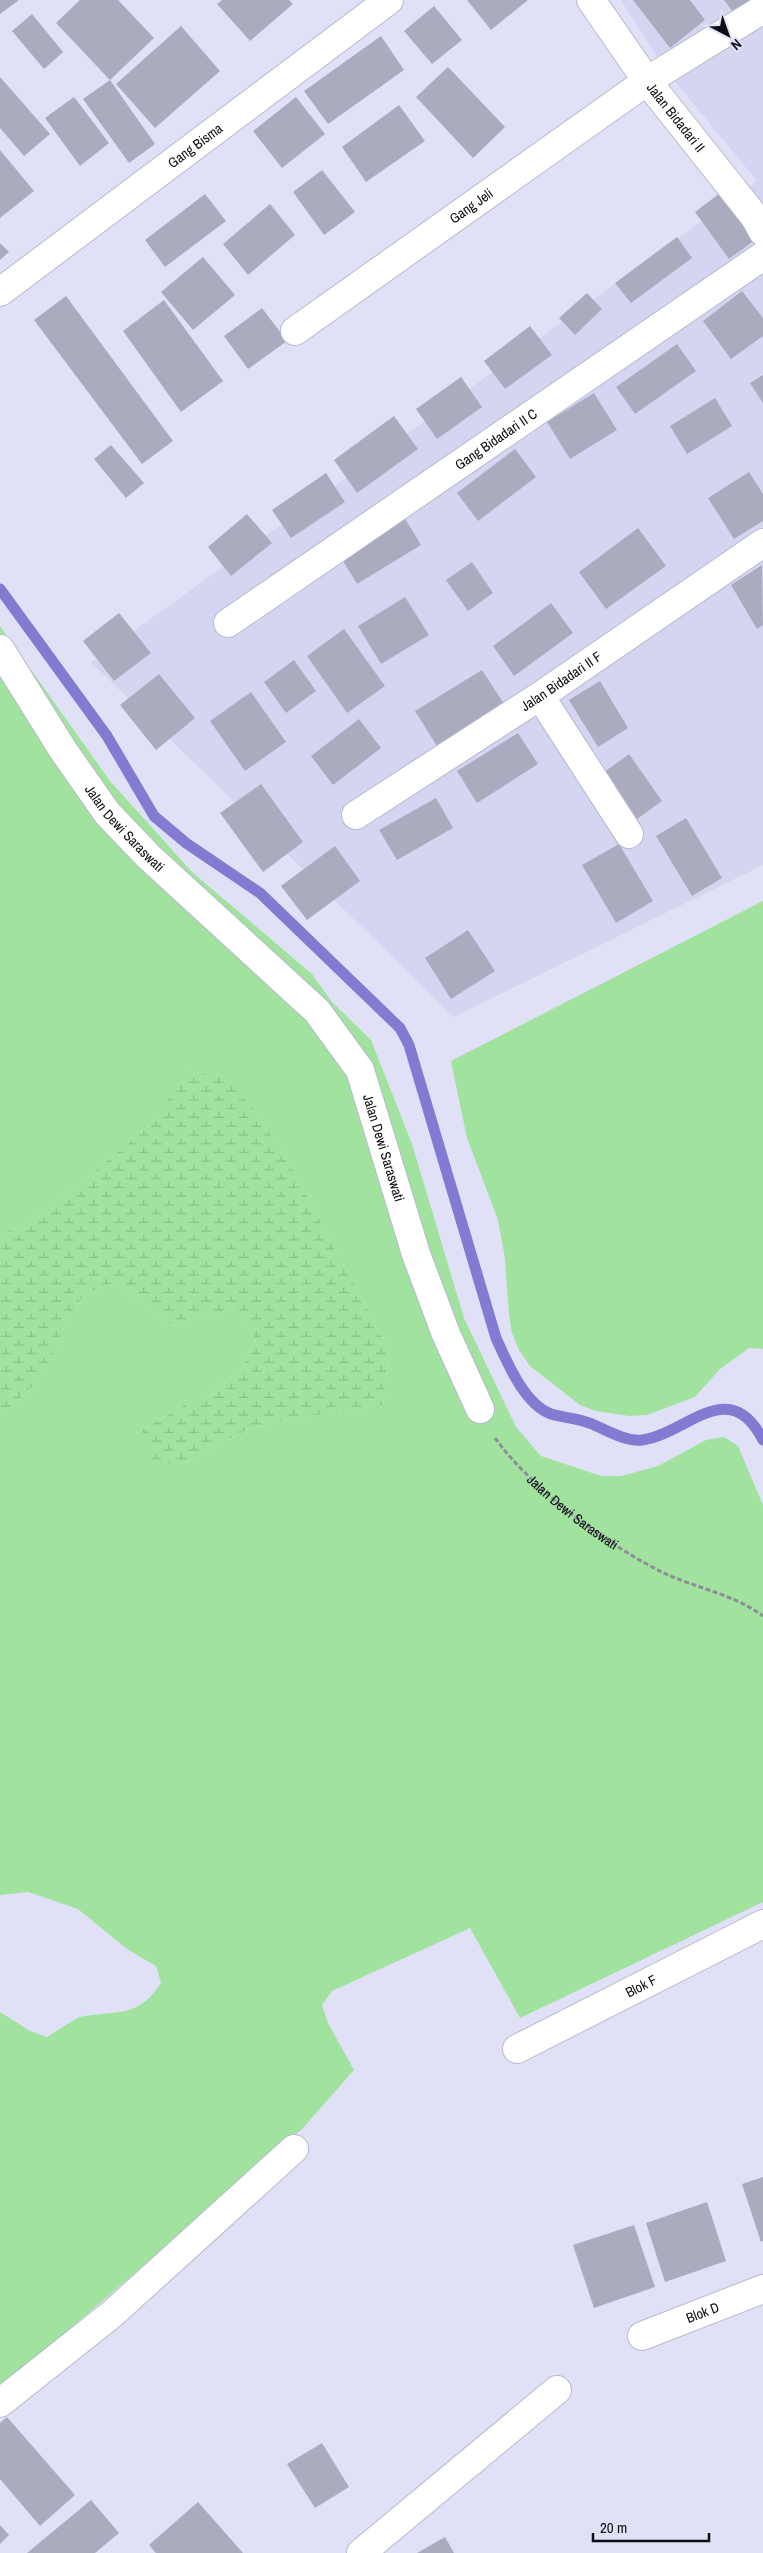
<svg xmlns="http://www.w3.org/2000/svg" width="763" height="2553" font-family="'Archivo Narrow',sans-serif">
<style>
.built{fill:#d4d5f1}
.grass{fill:#a0e29e}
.wetland{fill:url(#wetland-marsh)}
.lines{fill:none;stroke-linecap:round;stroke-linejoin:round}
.stream{stroke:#817bd2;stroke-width:11}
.building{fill:#ababc0}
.minor-casing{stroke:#b8b9ce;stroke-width:30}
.path{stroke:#8d8d9d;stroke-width:3;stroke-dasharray:5 2.5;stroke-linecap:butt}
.minor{stroke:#fff;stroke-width:28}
.labels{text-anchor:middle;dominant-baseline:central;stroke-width:4.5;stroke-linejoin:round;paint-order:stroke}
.street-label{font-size:14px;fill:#0d0d14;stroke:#e0e1f7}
</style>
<defs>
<pattern id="wetland-marsh" width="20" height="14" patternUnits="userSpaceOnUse" patternTransform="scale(1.25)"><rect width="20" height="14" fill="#a0e29e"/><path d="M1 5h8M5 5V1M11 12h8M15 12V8" fill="none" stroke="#89c187"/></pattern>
</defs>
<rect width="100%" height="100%" fill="#e0e1f7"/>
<!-- built -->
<polygon class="built" points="621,0 763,0 763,865 454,1017 91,662 757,181 664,68"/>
<!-- grass -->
<g class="grass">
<path d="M0,626l110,155 82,91 120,102 20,28 39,38 41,104 52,174 52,109 25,29 60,20h20l37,-10 48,-26 18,-3 14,9 25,59v397l-243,116 -50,-90 -138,63 -10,14 6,18 26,47 -51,58 -303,261v-377l30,19 17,6c7,-4 29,-19 33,-20 36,-7 58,2 81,-34l-5,-17 -29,-17 -49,-40 -50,-17 -28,3v-478l31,-29 22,-31 13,-35 18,-28 31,-11 57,43 31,-12 36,-4 17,30 -17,33 -97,57 44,33 60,-33 33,-9 104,-16 6,-55 -99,-186 -38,-58 -61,-37 -43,58 -88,73 -60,37z"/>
<polygon points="763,901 763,1349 749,1348 720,1369 695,1397 647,1415 629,1416 596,1411 580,1405 530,1366 519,1350 512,1333 509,1315 505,1258 498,1220 467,1138 451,1061"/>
</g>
<!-- wetland -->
<polygon class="wetland" points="190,1069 224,1080 252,1106 290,1164 389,1350 383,1405 279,1421 246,1430 186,1463 153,1464 142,1430 239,1373 256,1340 239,1310 203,1314 172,1326 115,1283 84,1294 66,1322 53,1357 31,1388 0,1417 0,1237 60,1200 148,1127"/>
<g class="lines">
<!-- stream -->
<path class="stream" d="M0,589l107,147 47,80 32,27 74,50 140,135 9,17 87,293c11,24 28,66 55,76 13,4 28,4 41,10 14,6 34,18 50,16 45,-6 87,-66 121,0"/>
</g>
<!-- building -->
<g class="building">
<polygon points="0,0 19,0 0,14"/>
<polygon points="80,0 118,0 154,38 110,80 56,23"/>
<polygon points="222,0 289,0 293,4 250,41 217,4"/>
<polygon points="467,0 528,0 491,30"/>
<polygon points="633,0 690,0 705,20 670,48"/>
<polygon points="724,0 763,0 733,12"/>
<polygon points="434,6 462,40 432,64 404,31"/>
<polygon points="32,14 63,52 44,69 12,31"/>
<polygon points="181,26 220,71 155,128 116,84"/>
<polygon points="381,36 404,70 328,124 304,91"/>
<polygon points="448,67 505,127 473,158 416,97"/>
<polygon points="0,77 50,134 24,156 0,128"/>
<polygon points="110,80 155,144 129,163 83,99"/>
<polygon points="74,97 109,143 80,166 45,118"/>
<polygon points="296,97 325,134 282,168 253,131"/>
<polygon points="399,105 425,141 366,182 342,147"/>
<polygon points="0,150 34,191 0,218"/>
<polygon points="322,170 355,212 324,235 293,192"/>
<polygon points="720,193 755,240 729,259 695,212"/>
<polygon points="205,194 226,221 165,267 145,240"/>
<polygon points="270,204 295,235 248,275 223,244"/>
<polygon points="677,237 692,258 631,303 615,283"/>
<polygon points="0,243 9,252 0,260"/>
<polygon points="203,257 235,295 193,330 161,292"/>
<polygon points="742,291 763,318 763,336 731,359 703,321"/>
<polygon points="587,293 602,309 575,335 559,318"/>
<polygon points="66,296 173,441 142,464 34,320"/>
<polygon points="164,300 223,381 181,412 123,331"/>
<polygon points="262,308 287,341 248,369 224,336"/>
<polygon points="530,326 552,355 505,389 484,361"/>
<polygon points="677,344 696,371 635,414 616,387"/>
<polygon points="763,375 763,403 750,383"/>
<polygon points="461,377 482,407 437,439 416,409"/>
<polygon points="594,393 617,430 570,459 547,422"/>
<polygon points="715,398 732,426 687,454 670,426"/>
<polygon points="394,416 418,449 357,493 334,460"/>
<polygon points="111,445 144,483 126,498 94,459"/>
<polygon points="515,449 536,477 478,521 457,493"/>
<polygon points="749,472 763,494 763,521 734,539 708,498"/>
<polygon points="326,473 345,502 291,538 272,510"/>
<polygon points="247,514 272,543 231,576 208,547"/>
<polygon points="404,517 421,545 357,584 340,556"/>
<polygon points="638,528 666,566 606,609 579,572"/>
<polygon points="472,562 493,593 468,611 446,580"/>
<polygon points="762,565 763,625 757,629 731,585"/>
<polygon points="405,597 429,635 381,664 358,626"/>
<polygon points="551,603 573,633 514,676 493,646"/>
<polygon points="119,613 151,653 114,681 83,641"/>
<polygon points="344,629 385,686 347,713 307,656"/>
<polygon points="294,660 316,691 286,713 264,682"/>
<polygon points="482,670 504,704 437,746 415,711"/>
<polygon points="159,674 195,718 156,750 120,705"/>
<polygon points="600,681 628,728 598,747 569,700"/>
<polygon points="251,692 286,742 245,771 210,721"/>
<polygon points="359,719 381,748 333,785 311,756"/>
<polygon points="518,733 538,764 477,803 457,771"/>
<polygon points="629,754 662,801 637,819 603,773"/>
<polygon points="261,784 303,842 263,872 220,813"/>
<polygon points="436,798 453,828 397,860 379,830"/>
<polygon points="686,818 722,878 692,896 656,836"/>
<polygon points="619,844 653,901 616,923 582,865"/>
<polygon points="335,846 360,881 307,920 281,886"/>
<polygon points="468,930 495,971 451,999 425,958"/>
<polygon points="763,2177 763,2241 761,2242 742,2184"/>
<polygon points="707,2202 726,2261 665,2282 646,2223"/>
<polygon points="634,2225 655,2287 594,2308 573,2245"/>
<polygon points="7,2417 75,2495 40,2526 0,2479 0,2423"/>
<polygon points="322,2443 349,2487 315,2508 287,2464"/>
<polygon points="91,2500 119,2533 95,2553 27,2553"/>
<polygon points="198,2502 243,2553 156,2553 149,2545"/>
<polygon points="0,2525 9,2535 0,2544"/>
<polygon points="445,2537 454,2553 417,2553"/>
</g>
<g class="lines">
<!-- minor casing -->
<g class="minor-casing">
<g id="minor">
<path id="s2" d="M591,0l56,81 107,135 9,16"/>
<path id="s3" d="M0,292l389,-292"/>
<path id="s4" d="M295,331l352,-250 116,-72"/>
<path id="s5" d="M228,623l535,-367"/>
<path id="s6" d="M0,649l63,101 44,63 41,43 169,155 43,59 56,184 30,80 34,75"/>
<polyline points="540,696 629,834"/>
<path id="s7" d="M356,815l184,-119 223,-153"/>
<path id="s8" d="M517,2049l246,-125"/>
<path id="s9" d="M642,2336l121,-47"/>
<polyline points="0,2403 112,2314 294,2149"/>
<polyline points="361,2553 557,2390"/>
</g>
</g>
<!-- path -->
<path class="path" id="s1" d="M495,1438c38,52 113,108 171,136 31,14 69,21 97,42"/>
<!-- minor -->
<use href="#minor" class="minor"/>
</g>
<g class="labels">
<!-- street labels -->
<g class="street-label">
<text stroke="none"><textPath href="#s2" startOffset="145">Jalan Bidadari II</textPath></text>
<text stroke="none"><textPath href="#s3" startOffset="244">Gang Bisma</textPath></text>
<text stroke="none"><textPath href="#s4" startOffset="216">Gang Jeli</textPath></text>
<text stroke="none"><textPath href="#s5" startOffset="325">Gang Bidadari II C</textPath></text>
<text stroke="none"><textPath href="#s7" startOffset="245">Jalan Bidadari II F</textPath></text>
<text stroke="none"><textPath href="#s6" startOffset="219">Jalan Dewi Saraswati</textPath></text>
<text stroke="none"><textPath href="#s6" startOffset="639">Jalan Dewi Saraswati</textPath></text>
<text stroke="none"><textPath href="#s1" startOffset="108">Jalan Dewi Saraswati</textPath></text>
<text stroke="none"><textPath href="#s8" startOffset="139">Blok F</textPath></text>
<text stroke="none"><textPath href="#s9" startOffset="65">Blok D</textPath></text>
</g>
</g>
<!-- north arrow -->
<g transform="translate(728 35) rotate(139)" stroke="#e0e1f7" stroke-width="4" paint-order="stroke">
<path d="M0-4L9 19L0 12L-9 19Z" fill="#0d0d14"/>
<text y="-8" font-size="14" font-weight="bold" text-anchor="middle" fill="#0d0d14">N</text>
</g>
<!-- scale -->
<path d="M593 2533v8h116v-8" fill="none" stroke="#0d0d14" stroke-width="2.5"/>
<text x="600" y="2533" font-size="15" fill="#0d0d14" stroke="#e0e1f7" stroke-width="4" paint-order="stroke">20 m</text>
</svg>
